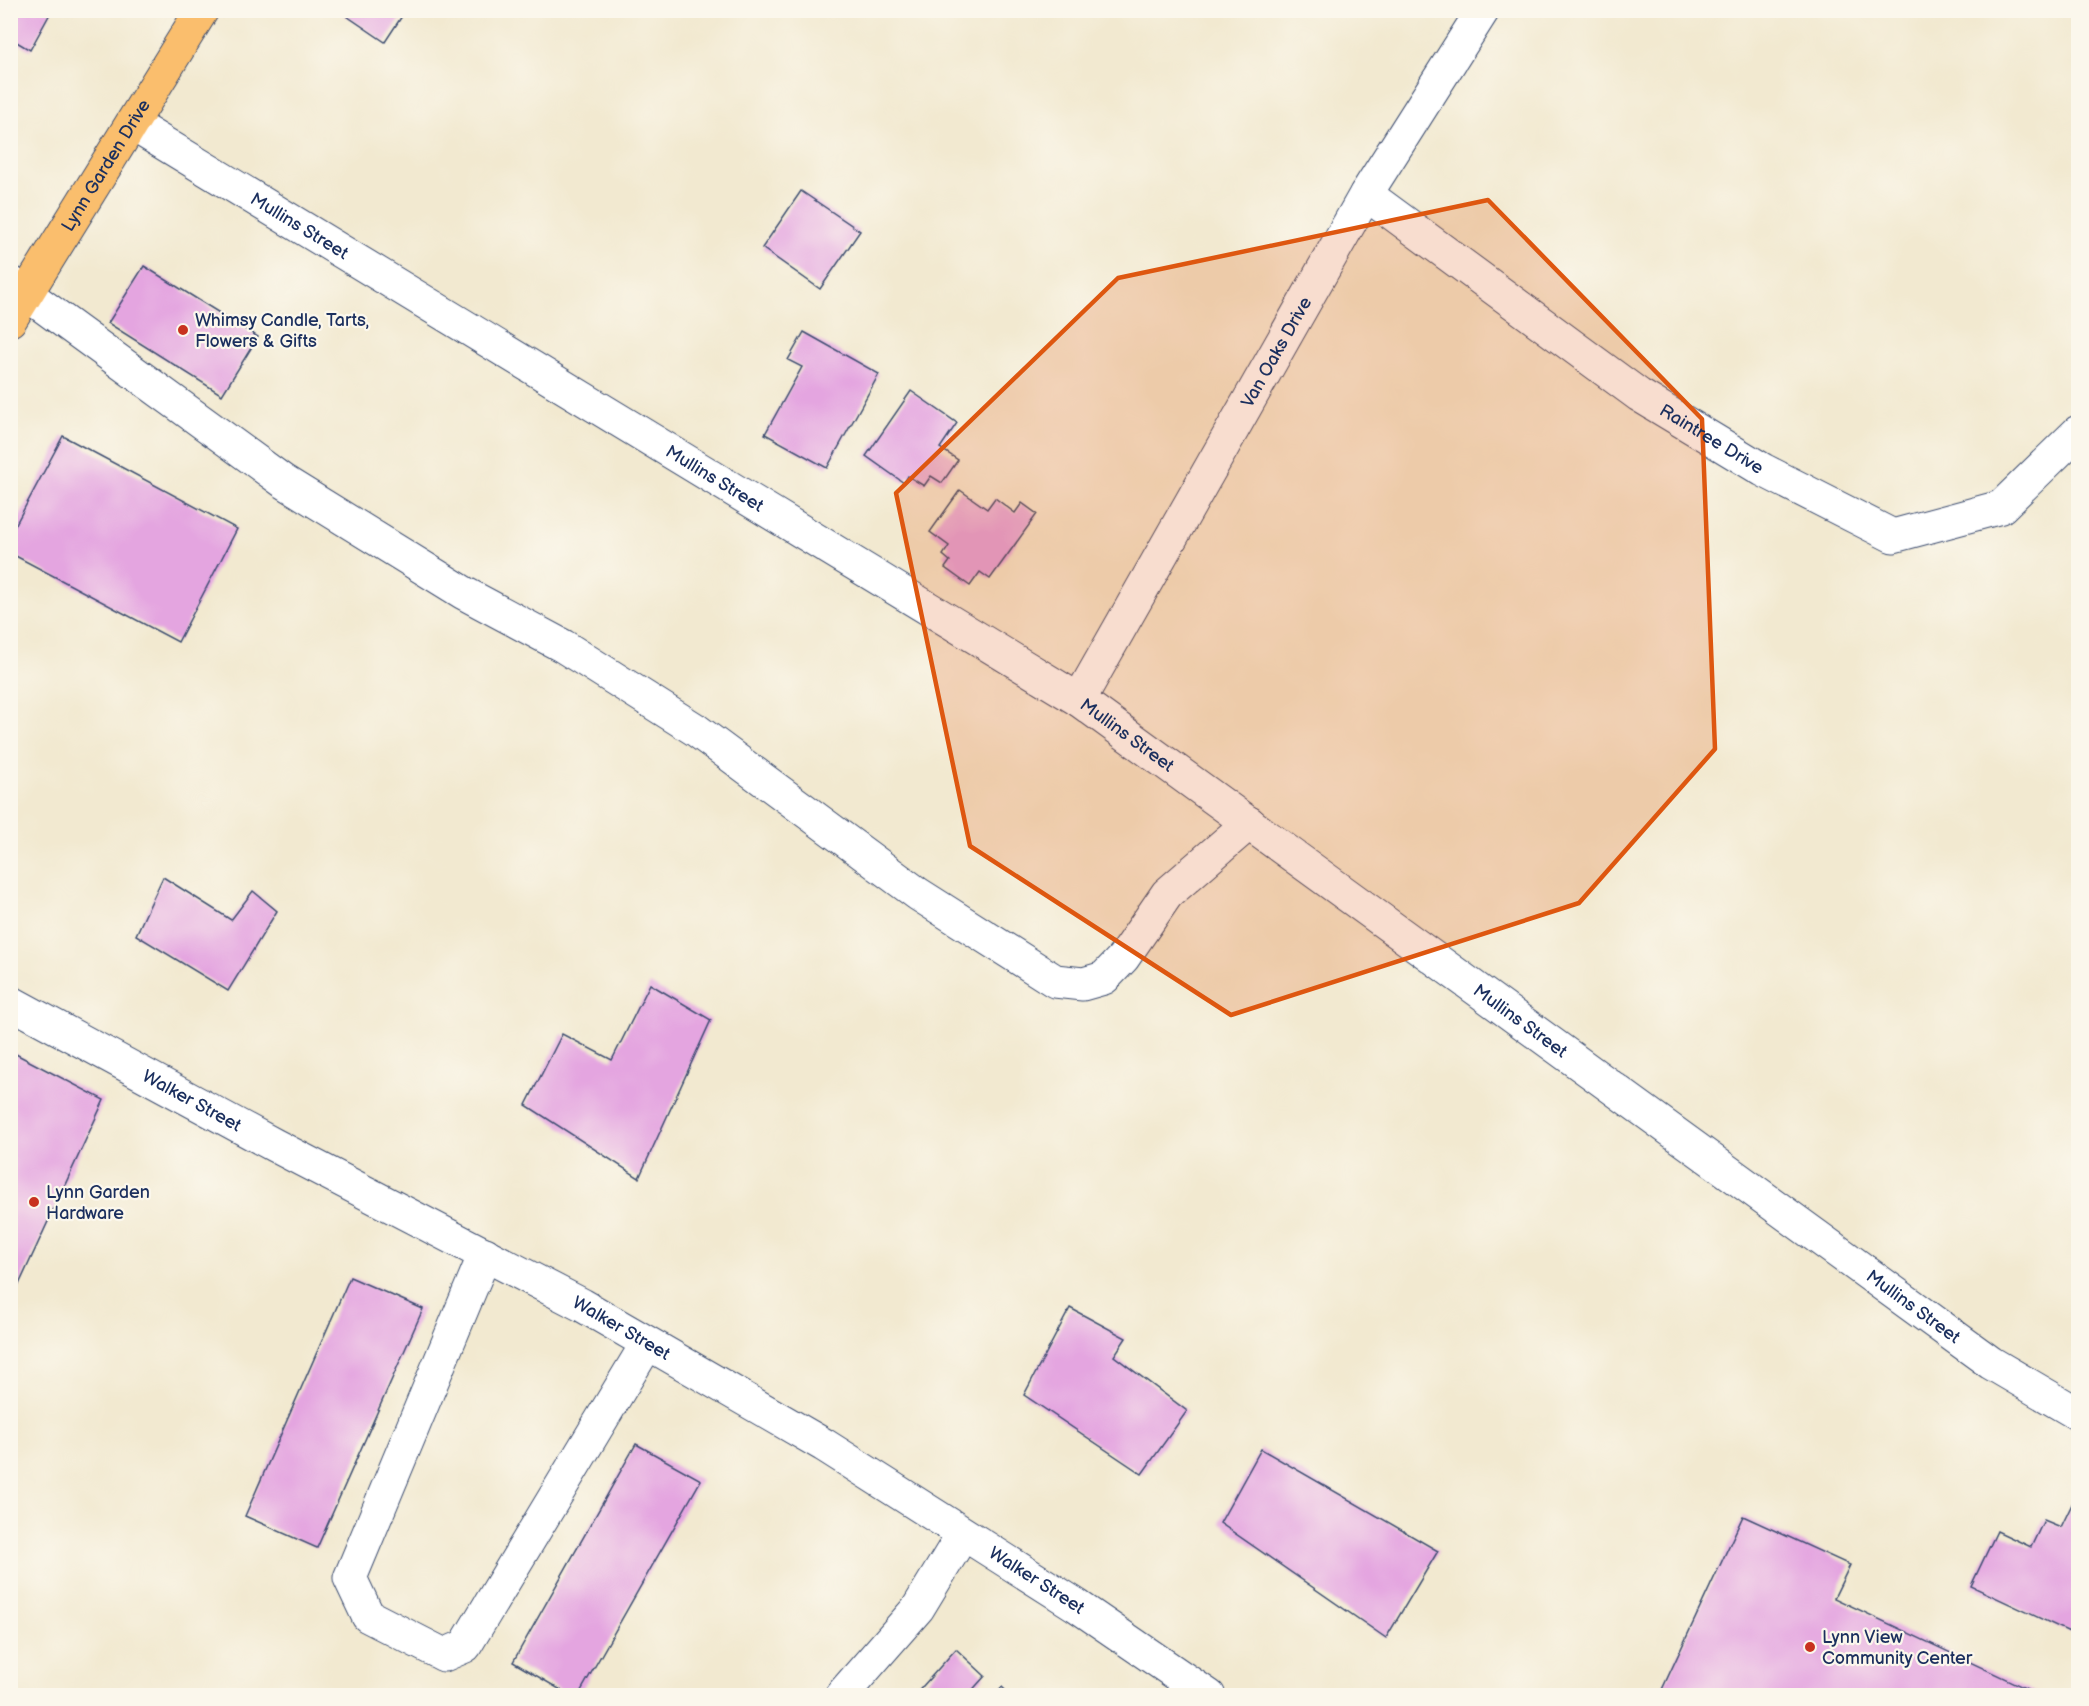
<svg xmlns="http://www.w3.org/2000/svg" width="2089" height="1706" font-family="'Balsamiq Sans',sans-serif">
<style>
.building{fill:#e4a5e0}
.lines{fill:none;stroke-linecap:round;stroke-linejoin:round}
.minor-casing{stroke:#3b4b6f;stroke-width:35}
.major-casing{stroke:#3b4b6f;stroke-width:35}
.minor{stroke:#fff;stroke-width:33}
.major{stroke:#fabe6d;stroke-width:33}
.marked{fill:#de5710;fill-opacity:0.2;stroke:#de5710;stroke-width:4.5;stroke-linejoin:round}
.poi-dot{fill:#c8321e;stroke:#fbf7ec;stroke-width:2}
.labels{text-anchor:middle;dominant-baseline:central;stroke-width:4.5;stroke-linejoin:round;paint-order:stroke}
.street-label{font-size:18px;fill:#1b2f5e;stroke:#fbf7ec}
.poi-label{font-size:18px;fill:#1b2f5e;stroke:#fbf7ec;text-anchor:start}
</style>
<rect width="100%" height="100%" fill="#fbf7ec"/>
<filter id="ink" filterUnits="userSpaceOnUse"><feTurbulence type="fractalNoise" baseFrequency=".0167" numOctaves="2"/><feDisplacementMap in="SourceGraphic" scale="12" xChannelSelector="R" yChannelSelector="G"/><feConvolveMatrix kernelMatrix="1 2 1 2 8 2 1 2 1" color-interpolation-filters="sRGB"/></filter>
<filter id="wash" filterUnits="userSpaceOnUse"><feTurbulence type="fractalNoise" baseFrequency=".008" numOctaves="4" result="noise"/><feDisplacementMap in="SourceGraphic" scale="24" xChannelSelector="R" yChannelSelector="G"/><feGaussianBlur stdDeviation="1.35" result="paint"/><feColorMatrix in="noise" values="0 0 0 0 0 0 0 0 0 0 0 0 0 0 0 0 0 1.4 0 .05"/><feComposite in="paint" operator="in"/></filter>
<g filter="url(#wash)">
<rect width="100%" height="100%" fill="#f2e9d0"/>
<g id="blocks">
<!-- building -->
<g class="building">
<polygon points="10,10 52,10 30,50 10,38"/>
<polygon points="338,10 406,10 385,42"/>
<polygon points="801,191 860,231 820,289 762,248"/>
<polygon points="144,266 258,337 222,395 108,323"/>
<polygon points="804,332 879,374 827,468 765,434 802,367 788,360"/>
<polygon points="911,391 957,423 940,448 958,460 942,483 931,476 924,486 908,476 904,483 866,456"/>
<polygon points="63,436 237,529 178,642 10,553 10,535"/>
<polygon points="960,490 987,509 995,498 1015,513 1022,503 1037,514 990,579 980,572 970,586 945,568 950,561 943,555 949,546 930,532"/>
<polygon points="163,877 231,920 253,891 277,911 228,991 136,935"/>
<polygon points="650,984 711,1020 639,1178 526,1105 562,1034 612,1060"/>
<polygon points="10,1051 104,1100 10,1304"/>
<polygon points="350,1277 423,1309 317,1548 245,1516"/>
<polygon points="1070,1308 1126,1338 1114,1356 1187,1411 1142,1474 1024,1395"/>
<polygon points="636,1444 701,1480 578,1696 571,1696 513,1662"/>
<polygon points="1261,1449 1438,1551 1386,1638 1220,1523"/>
<polygon points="2075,1498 2078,1500 2078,1636 1971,1586 1997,1531 2031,1547 2044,1520 2061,1527"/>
<polygon points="1743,1516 1850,1565 1834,1598 2042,1696 1659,1696"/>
<polygon points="956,1649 985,1676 967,1696 914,1696"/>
<polygon points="1002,1687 1011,1696 994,1696"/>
</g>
</g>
</g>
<g filter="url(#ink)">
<use href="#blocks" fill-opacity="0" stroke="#3b4b6f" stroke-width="1.5"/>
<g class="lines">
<!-- minor casing -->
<g class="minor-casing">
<g id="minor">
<path id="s1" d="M132,124l947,576 912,663 87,51"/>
<path id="s2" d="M1366,194l273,201 124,75 130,66 108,-29 77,-75"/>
<polyline points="10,282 283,481 464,593 563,646 696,730 918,894 1055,981 1083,984 1104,978 1123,958 1167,894 1249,823"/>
<path id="s3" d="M1079,700l287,-506 117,-184"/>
<path id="s4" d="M10,1002l264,143 308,160 242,140 252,160 133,91"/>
<polyline points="485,1254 350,1578 368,1616 444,1655 465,1646 647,1344"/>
<polyline points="841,1696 918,1608 963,1534"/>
</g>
</g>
<!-- major casing -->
<g class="major-casing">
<g id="major">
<path id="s5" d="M10,320l192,-310"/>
</g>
</g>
<!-- minor -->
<use href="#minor" class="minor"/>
<!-- major -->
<use href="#major" class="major"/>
</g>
</g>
<!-- marked area -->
<path class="marked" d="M1488,200l214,219 13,330 -136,154 -348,112 -261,-169 -74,-353 222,-215z"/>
<!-- markers -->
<g class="poi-dot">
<circle cx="183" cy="330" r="6"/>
<circle cx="34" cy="1202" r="6"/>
<circle cx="1810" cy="1647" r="6"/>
</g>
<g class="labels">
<!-- street labels -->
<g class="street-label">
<text stroke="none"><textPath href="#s5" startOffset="182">Lynn Garden Drive</textPath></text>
<text stroke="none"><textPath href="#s1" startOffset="196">Mullins Street</textPath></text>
<text stroke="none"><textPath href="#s3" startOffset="400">Van Oaks Drive</textPath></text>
<text stroke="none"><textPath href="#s2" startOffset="424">Raintree Drive</textPath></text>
<text stroke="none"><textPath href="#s1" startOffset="682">Mullins Street</textPath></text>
<text stroke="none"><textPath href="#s1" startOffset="1168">Mullins Street</textPath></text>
<text stroke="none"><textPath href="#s1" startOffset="1654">Mullins Street</textPath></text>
<text stroke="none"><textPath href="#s4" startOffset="207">Walker Street</textPath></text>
<text stroke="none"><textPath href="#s1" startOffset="2140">Mullins Street</textPath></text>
<text stroke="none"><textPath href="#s4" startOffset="693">Walker Street</textPath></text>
<text stroke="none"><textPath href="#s4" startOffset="1179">Walker Street</textPath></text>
</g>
<!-- poi labels -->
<g class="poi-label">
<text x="195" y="320">Whimsy Candle, Tarts,<tspan x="195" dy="21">Flowers &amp; Gifts</tspan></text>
<text x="46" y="1192">Lynn Garden<tspan x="46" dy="21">Hardware</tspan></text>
<text x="1822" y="1637">Lynn View<tspan x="1822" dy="21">Community Center</tspan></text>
</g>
</g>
<!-- margin -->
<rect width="2089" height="1706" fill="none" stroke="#fbf7ec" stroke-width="36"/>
</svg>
